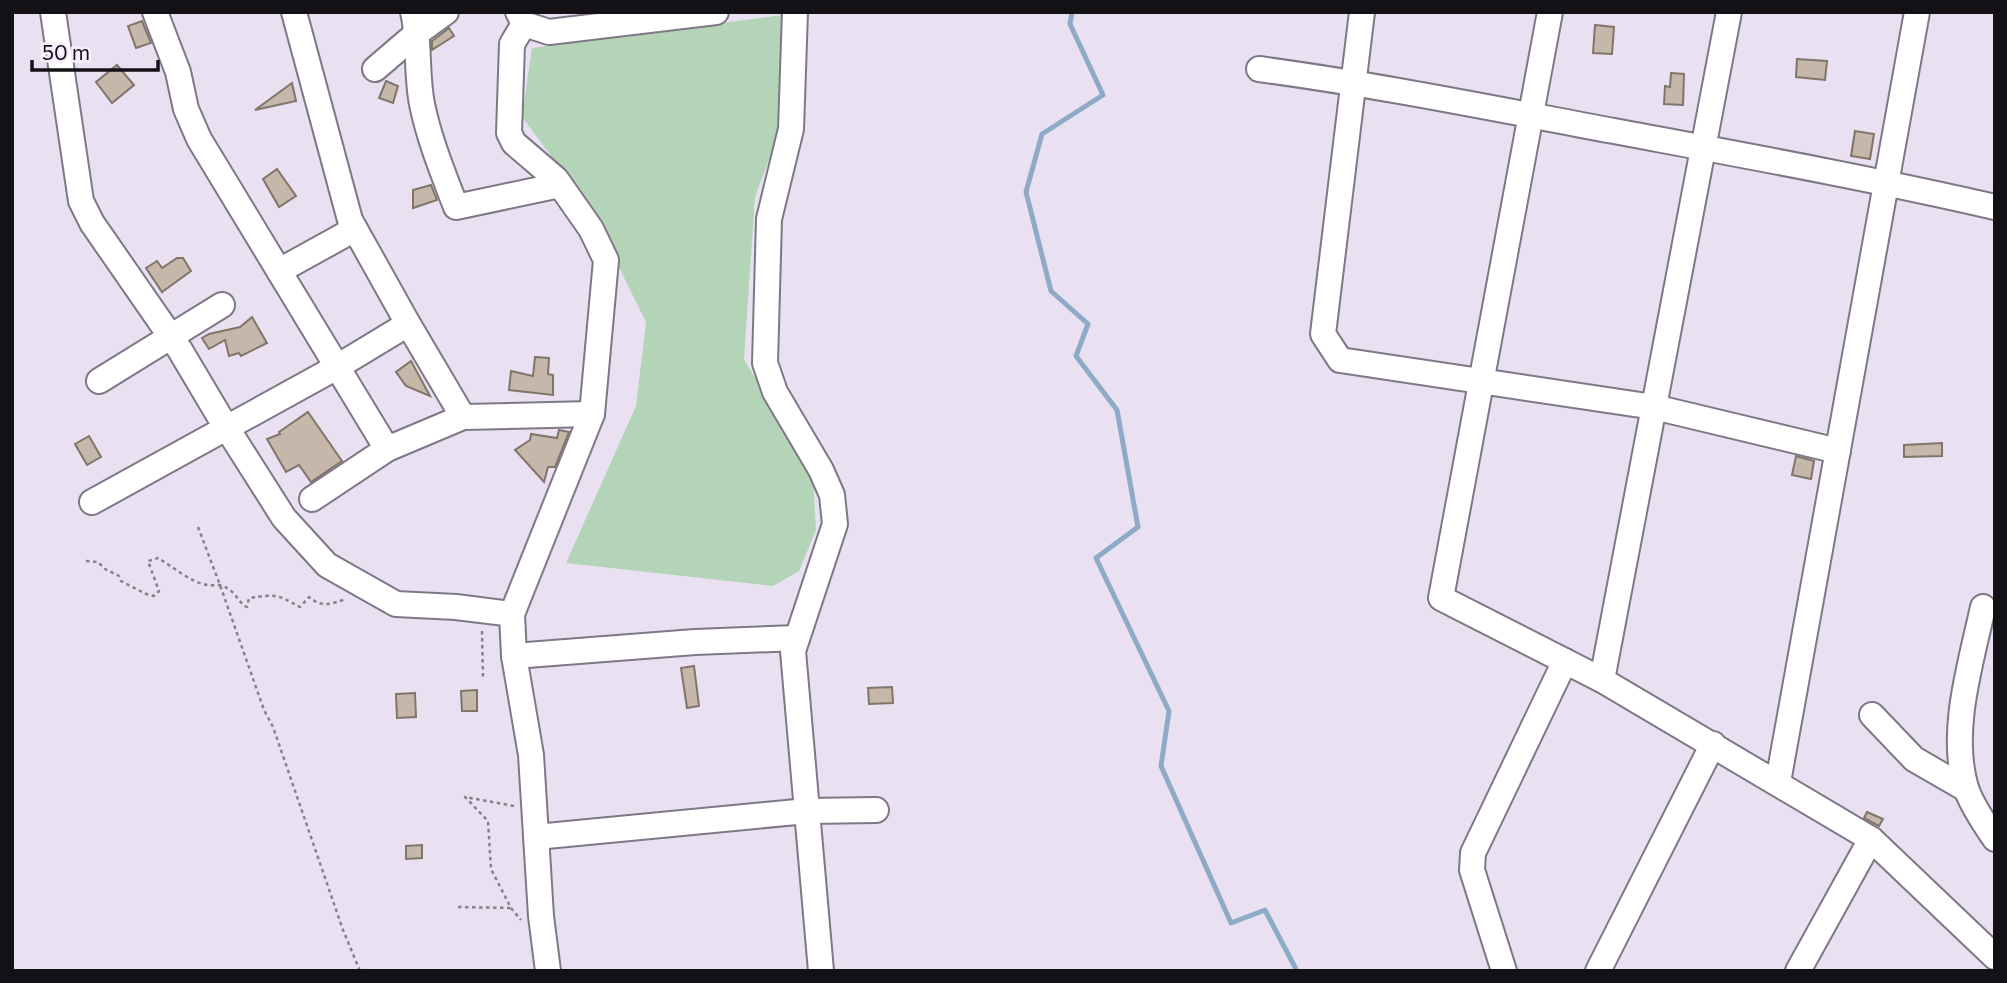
<svg xmlns="http://www.w3.org/2000/svg" width="2007" height="983" font-family="Commissioner,sans-serif">
<style>
.green{fill:#b4d4b8}
.lines{fill:none;stroke-linecap:round;stroke-linejoin:round}
.stream{stroke:#8daac7;stroke-width:5}
.building{fill:#c5b7aa;stroke:#817469;stroke-width:2}
.minor-casing{stroke:#7f7786;stroke-width:28}
.path{stroke:#86808b;stroke-width:2.5;stroke-dasharray:3.5 3.5;stroke-linecap:butt}
.minor{stroke:#fff;stroke-width:24}
</style>
<rect width="100%" height="100%" fill="#e9e1f1"/>
<!-- green -->
<polygon class="green" points="783,15 777,138 755,197 744,359 813,476 816,530 799,571 773,586 566,563 636,406 646,322 588,205 522,117 532,48"/>
<g class="lines">
<!-- stream -->
<polyline class="stream" points="1072,12 1070,24 1103,95 1042,134 1026,192 1051,291 1088,324 1076,356 1117,410 1138,527 1096,558 1169,711 1161,766 1231,923 1265,910 1297,971"/>
</g>
<!-- building -->
<g class="building">
<polygon points="142,21 151,43 136,48 128,26"/>
<polygon points="1595,25 1614,27 1612,54 1593,53"/>
<polygon points="449,28 454,36 432,50 432,41"/>
<polygon points="1797,59 1827,61 1825,80 1796,77"/>
<polygon points="117,65 134,85 112,103 96,82"/>
<polygon points="1671,73 1684,74 1683,105 1664,104 1665,86 1670,87"/>
<polygon points="386,81 398,86 393,103 379,98"/>
<polygon points="292,83 296,101 255,110"/>
<polygon points="1855,131 1874,134 1870,159 1851,156"/>
<polygon points="277,169 296,196 279,207 263,179"/>
<polygon points="431,185 437,200 413,208 413,190"/>
<polygon points="177,258 183,258 191,271 162,292 146,268 157,261 162,268"/>
<polygon points="252,317 267,343 241,356 239,353 229,356 225,340 209,349 202,338 209,334 240,327"/>
<polygon points="535,357 549,358 548,374 553,375 553,395 509,390 511,371 533,376"/>
<polygon points="411,361 430,396 406,386 396,372"/>
<polygon points="308,412 342,461 311,482 299,465 286,472 267,439 280,434 279,432"/>
<polygon points="559,430 569,432 555,467 548,467 544,482 515,450 530,440 531,434 557,438"/>
<polygon points="89,436 101,457 87,465 75,444"/>
<polygon points="1942,443 1942,456 1904,457 1904,445"/>
<polygon points="1796,456 1814,461 1811,479 1792,475"/>
<polygon points="694,666 699,706 687,708 681,668"/>
<polygon points="892,687 893,703 869,704 868,688"/>
<polygon points="477,690 477,711 462,711 461,691"/>
<polygon points="415,693 416,717 397,718 396,694"/>
<polygon points="1867,812 1883,819 1879,826 1864,818"/>
<polygon points="422,845 422,858 406,859 406,846"/>
</g>
<g class="lines">
<!-- minor casing -->
<g class="minor-casing">
<g id="minor">
<polyline points="53,12 81,201 92,223 180,350 218,414 284,518 327,565 396,604 456,607 512,614"/>
<polyline points="155,12 178,72 186,109 199,139 387,449"/>
<polyline points="294,12 350,220 407,322 463,417"/>
<path d="M413,12c7,30 3,62 9,92 7,35 21,69 34,103l104,-22"/>
<polyline points="518,12 524,24 549,32 716,12"/>
<polyline points="795,12 791,129 769,219 765,363 775,392 821,470 832,495 835,524 793,651 821,971"/>
<polyline points="1362,12 1323,334 1340,360 1654,407 1838,451"/>
<polyline points="1550,12 1441,598 1602,680 1871,839 1995,957"/>
<polyline points="524,24 512,44 509,133 514,143 556,179 591,229 606,260 592,414 512,614 514,656 531,755 541,916 548,971"/>
<polyline points="375,69 417,33 446,12"/>
<path d="M1259,69c119,16 237,40 355,62 128,24 255,47 381,76"/>
<polyline points="279,271 355,229"/>
<polyline points="99,381 222,305"/>
<polyline points="312,499 387,449 463,417 592,414"/>
<polyline points="92,502 337,367 408,324"/>
<path d="M1983,607c-12,56 -34,124 -17,181 5,15 20,38 29,51"/>
<polyline points="514,656 695,642 797,638"/>
<polyline points="1602,680 1729,12"/>
<polyline points="1872,715 1914,759 1966,789"/>
<polyline points="1778,782 1917,12"/>
<polyline points="536,837 807,811 876,810"/>
<polyline points="1504,971 1472,870 1473,853 1565,661"/>
<polyline points="1598,971 1713,744"/>
<polyline points="1798,971 1871,839"/>
</g>
</g>
<!-- path -->
<g class="path">
<polyline points="198,527 220,585 264,710 273,727 343,930 360,971"/>
<path d="M86,561l12,1 7,7 14,7 2,5 25,13 8,2 5,-5 -11,-30 10,-3c14,8 32,24 49,27 5,1 10,-1 16,1 14,6 14,16 24,21l2,-9c28,-4 27,-4 51,9l9,-10c13,11 22,7 37,2"/>
<polyline points="482,631 483,679"/>
<polyline points="514,806 465,797 488,821 491,869 511,908 521,920"/>
<polyline points="458,907 511,908"/>
</g>
<!-- minor -->
<use href="#minor" class="minor"/>
</g>
<!-- border -->
<rect width="2007" height="983" fill="none" stroke="#141116" stroke-width="28"/>
<!-- scale -->
<path d="M32 60v10h126v-10" fill="none" stroke="#141116" stroke-width="3.5"/>
<text x="42" y="60" font-size="21" fill="#141116" stroke="#f6eefe" stroke-width="5" paint-order="stroke">50 m</text>
</svg>
